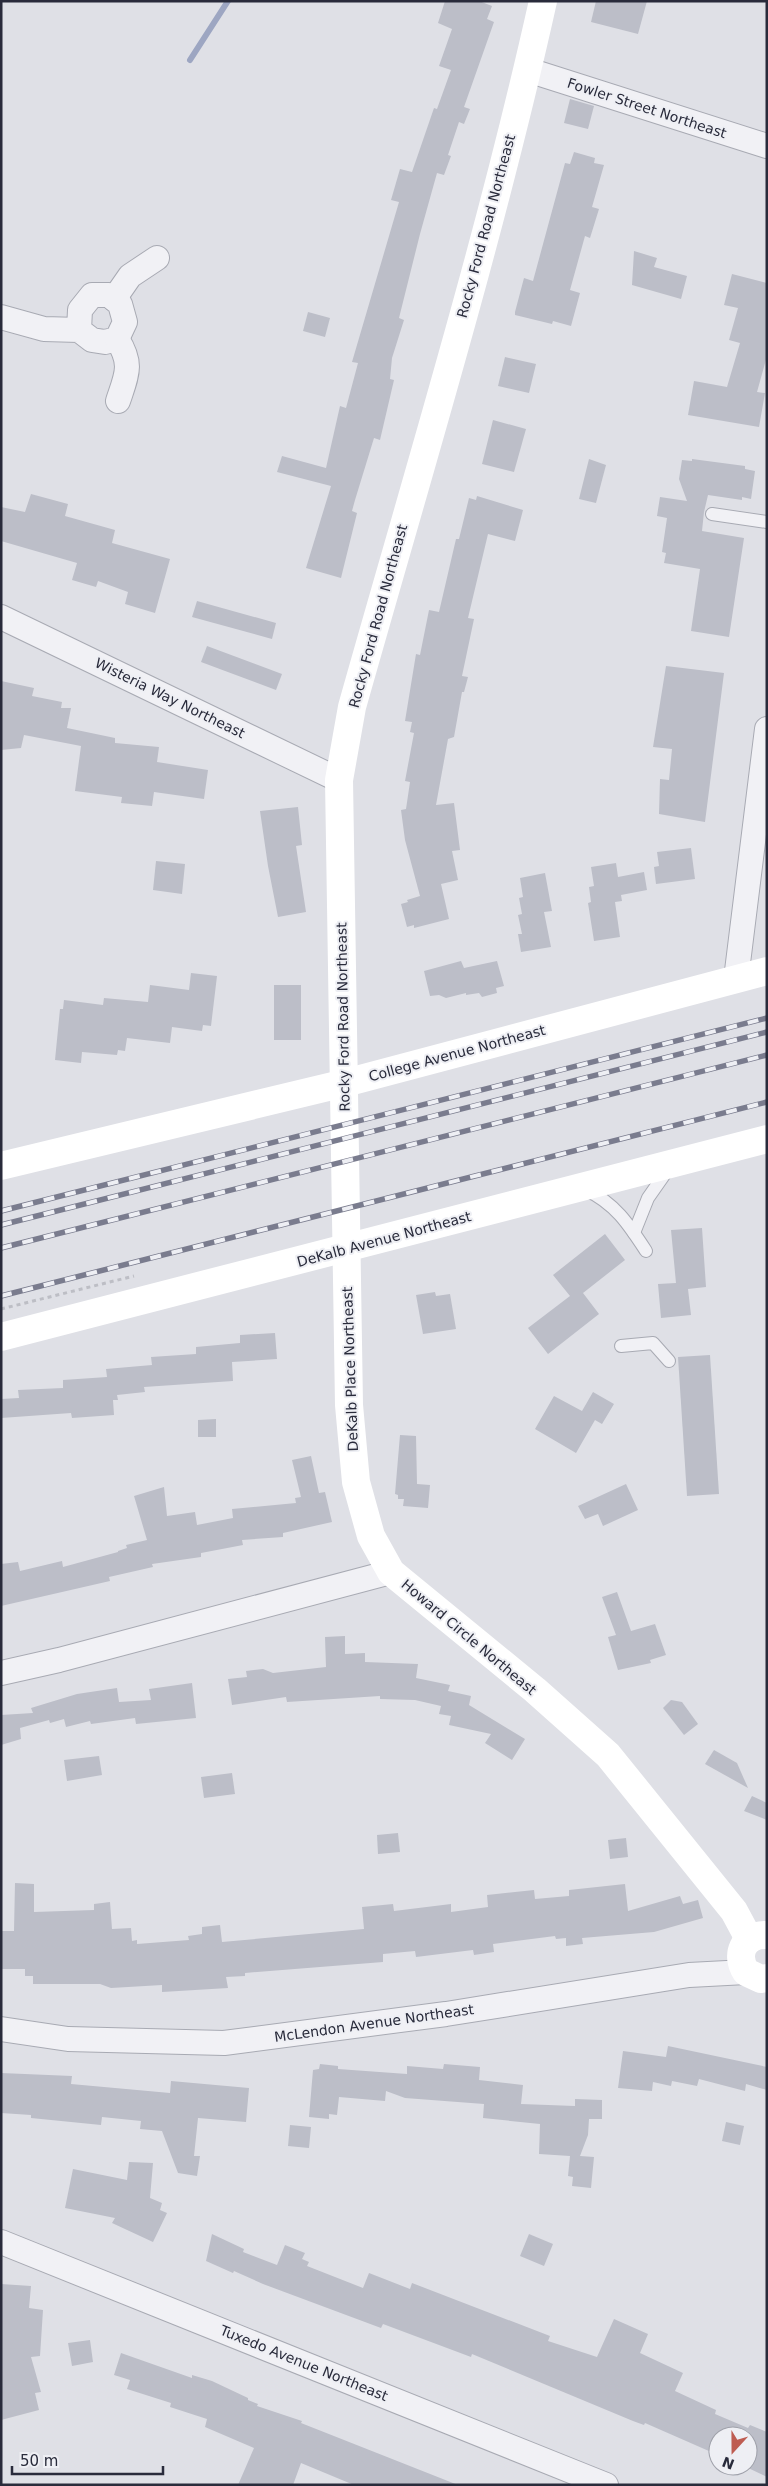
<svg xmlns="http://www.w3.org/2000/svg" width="768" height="2486" font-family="'DejaVu Sans',sans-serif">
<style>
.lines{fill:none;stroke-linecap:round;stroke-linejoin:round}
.stream{stroke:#9da6c2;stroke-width:6}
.building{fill:#bcbec8}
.lane-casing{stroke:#a8aab3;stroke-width:14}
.street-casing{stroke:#a8aab3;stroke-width:26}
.path{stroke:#bdbec5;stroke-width:3;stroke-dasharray:4 4;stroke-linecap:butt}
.lane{stroke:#f1f1f5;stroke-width:12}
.street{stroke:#f1f1f5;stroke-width:24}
.secondary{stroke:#fff;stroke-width:28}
.rail-casing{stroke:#7a7c8e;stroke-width:5.5}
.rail{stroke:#eeeff4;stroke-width:4;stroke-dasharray:11;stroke-linecap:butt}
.labels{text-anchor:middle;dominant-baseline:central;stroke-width:4;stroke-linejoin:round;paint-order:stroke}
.street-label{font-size:14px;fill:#292b3b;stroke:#eeeff4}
</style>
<rect width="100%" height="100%" fill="#dfe0e6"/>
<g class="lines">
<!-- stream -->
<polyline class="stream" points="190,60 228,1"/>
</g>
<!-- building -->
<g class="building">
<polygon points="445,1 479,1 492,6 487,19 494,22 464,107 470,109 464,124 459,122 448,155 451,156 444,175 437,173 420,234 399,318 404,320 392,358 390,379 394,380 380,440 374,438 355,500 352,511 357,513 341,578 306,568 331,486 277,472 282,456 326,468 340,406 346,408 358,363 352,362 399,202 391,200 400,169 412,172 434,108 437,109 451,70 439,66 452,29 438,23"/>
<polygon points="596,1 647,1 638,34 591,22"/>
<polygon points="570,99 594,106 588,129 564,123"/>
<polygon points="574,152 595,158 594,163 604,165 592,207 599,209 590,238 585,236 570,290 580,293 571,326 553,321 552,324 515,315 515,312 524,278 533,281 565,163 570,164"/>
<polygon points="634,251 657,258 654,267 687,276 681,299 632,285"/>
<polygon points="732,274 767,283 767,356 757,392 765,393 759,427 688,415 694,381 727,387 740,343 729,340 738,308 724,305"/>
<polygon points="308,312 330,318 325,337 303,331"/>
<polygon points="505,357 536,364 529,393 498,386"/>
<polygon points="493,420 526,429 514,472 482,464"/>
<polygon points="589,459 606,465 596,503 579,499"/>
<polygon points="692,459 745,466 745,469 755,471 751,499 742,497 742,500 708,495 704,512 702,531 744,538 729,637 691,631 700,569 664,563 666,553 662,552 667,518 657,516 660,497 687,501 679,479 682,460 692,461"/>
<polygon points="31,494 68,504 65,516 115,530 112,543 170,559 155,613 125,604 128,592 98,581 96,587 72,580 77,563 1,541 1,507 25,512"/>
<polygon points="477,496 523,510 515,541 488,534 468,618 474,619 462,676 468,677 464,692 462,692 454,737 448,739 436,805 454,803 460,850 452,851 458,880 441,884 449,919 414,928 414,925 407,927 401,904 408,902 407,900 420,896 405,840 401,810 406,809 410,782 405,781 414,733 410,732 412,722 405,721 416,654 420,655 429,610 439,612 456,539 459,539 469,498 476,500"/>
<polygon points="197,601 276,623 272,639 192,617"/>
<polygon points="207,646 282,674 276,690 201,662"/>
<polygon points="666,666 724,673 705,822 659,814 660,779 669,780 672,749 653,747"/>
<polygon points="1,681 34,688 32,696 62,702 61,708 71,708 67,728 115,738 115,743 159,747 157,762 208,770 204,799 154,792 152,806 121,803 122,797 75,791 81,746 24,735 21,748 1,750"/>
<polygon points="298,807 302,845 296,846 306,912 278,917 268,866 260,811"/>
<polygon points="691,848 695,879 656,884 654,867 659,866 657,852"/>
<polygon points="156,861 185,864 182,894 153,890"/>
<polygon points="616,863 618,877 644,872 647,890 621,895 622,901 615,902 620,937 594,941 588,903 591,902 589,887 594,886 591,867"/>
<polygon points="545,873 552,911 544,912 551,947 521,952 518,934 522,934 518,915 522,914 519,898 523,897 520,878"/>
<polygon points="461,961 464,968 497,961 504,986 496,988 497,993 482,997 479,993 466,995 466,993 446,998 439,995 430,996 424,971"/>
<polygon points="191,973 217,976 211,1026 203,1025 202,1031 172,1027 170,1043 127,1038 125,1051 118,1050 117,1055 82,1052 81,1063 55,1060 60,1009 63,1009 64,1000 103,1005 104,998 148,1002 150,985 189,990"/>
<rect x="274" y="985" width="27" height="55"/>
<polygon points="702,1228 706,1287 688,1289 691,1315 661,1318 658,1284 676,1283 671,1230"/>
<polygon points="605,1234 625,1260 583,1293 599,1314 548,1354 528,1328 570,1296 553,1275"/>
<polygon points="435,1292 436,1296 450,1294 456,1329 423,1334 416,1295"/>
<polygon points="275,1333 277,1359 232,1362 233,1381 144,1387 145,1392 117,1395 118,1400 113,1400 114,1415 72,1418 71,1413 1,1418 1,1399 19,1398 18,1390 63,1388 63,1380 107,1377 106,1369 152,1365 151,1357 196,1354 196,1347 240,1343 240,1335"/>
<polygon points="710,1355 719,1494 687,1496 678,1357"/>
<polygon points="593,1392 614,1404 602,1424 595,1420 576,1453 535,1429 554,1396 582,1411"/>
<polygon points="216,1419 216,1437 198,1437 198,1420"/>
<polygon points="400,1435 416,1436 417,1484 430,1485 428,1508 403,1506 404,1499 398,1499 398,1495 395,1494"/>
<polygon points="311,1456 319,1493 325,1492 332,1522 283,1533 283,1537 242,1540 243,1545 201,1553 201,1557 152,1564 153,1567 109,1577 110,1581 1,1606 1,1564 18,1562 20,1571 62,1561 63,1567 118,1552 118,1551 127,1548 126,1545 147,1540 134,1496 164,1487 167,1516 195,1512 197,1525 233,1518 232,1509 296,1503 295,1498 301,1497 292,1460"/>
<polygon points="626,1484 638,1510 603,1526 598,1514 585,1519 578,1506"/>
<polygon points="617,1592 631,1631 655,1624 666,1655 650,1660 651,1663 618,1670 608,1637 616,1635 602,1597"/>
<polygon points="345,1636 345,1654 365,1653 365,1662 418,1664 416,1678 450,1685 448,1691 471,1696 469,1705 525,1739 512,1760 485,1743 491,1734 449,1725 451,1716 439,1714 441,1706 415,1700 380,1699 380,1696 287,1702 286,1697 232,1705 228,1679 247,1677 246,1671 263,1669 273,1673 326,1667 325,1637"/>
<polygon points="192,1683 196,1718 136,1724 135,1718 91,1724 90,1721 66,1727 64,1719 50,1723 49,1720 20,1728 21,1739 1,1745 1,1715 33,1713 31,1708 77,1694 117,1688 119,1702 151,1700 149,1689"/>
<polygon points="671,1700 682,1702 698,1724 684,1735 663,1708"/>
<polygon points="714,1750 737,1763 748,1788 705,1764"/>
<polygon points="99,1756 102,1775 67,1781 64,1760"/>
<polygon points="232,1773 235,1794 204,1798 201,1777"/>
<polygon points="752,1796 767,1803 767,1820 744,1811"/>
<polygon points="398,1833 400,1852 378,1854 377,1835"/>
<polygon points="626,1838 628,1857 610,1859 608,1840"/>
<polygon points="15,1883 34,1884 34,1912 94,1910 94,1904 110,1902 112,1929 131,1928 132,1941 137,1940 137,1944 189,1940 188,1936 202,1934 202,1927 220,1925 222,1942 364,1929 362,1907 393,1904 394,1911 451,1904 451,1912 488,1907 487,1895 534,1890 535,1899 569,1896 569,1890 625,1884 628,1911 680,1896 683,1904 698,1900 703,1918 654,1932 582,1938 583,1944 566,1946 566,1938 556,1939 555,1936 493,1944 494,1952 474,1955 473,1950 416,1957 415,1951 383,1954 383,1962 245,1973 245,1976 226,1977 228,1988 162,1992 162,1985 111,1988 100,1984 33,1984 33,1976 25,1976 25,1969 1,1969 1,1931 14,1931"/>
<polygon points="668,2046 767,2067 767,2090 746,2084 745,2091 699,2079 697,2086 672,2081 671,2086 653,2082 652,2091 618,2088 623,2051 666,2057"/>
<polygon points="320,2064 338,2066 338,2069 407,2074 407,2066 443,2069 444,2064 480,2067 479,2080 523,2085 521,2104 575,2106 575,2099 602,2100 602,2119 589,2119 588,2135 580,2156 594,2157 591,2188 572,2186 573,2177 568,2176 570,2156 539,2154 540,2124 483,2118 484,2104 405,2098 386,2091 385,2101 339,2097 337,2115 329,2114 329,2119 309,2117 313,2070 319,2069"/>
<polygon points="1,2073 72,2076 71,2084 170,2093 171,2081 249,2088 246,2122 198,2118 194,2156 200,2156 197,2176 178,2173 162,2131 140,2129 141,2121 102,2117 101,2125 31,2118 31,2115 1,2113"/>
<polygon points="726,2122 744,2126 740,2145 722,2141"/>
<polygon points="290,2125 311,2127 309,2148 288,2146"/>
<polygon points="129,2162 153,2163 150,2198 162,2203 160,2210 167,2213 153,2242 112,2223 115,2218 65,2208 73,2169 127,2180"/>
<polygon points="212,2234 244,2249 243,2252 277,2265 285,2245 305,2253 302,2259 309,2262 307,2266 363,2288 369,2273 410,2289 412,2283 550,2336 548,2341 597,2357 614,2319 648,2334 640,2353 683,2373 675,2391 716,2410 715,2414 748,2428 750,2425 767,2432 767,2477 744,2466 748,2466 748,2436 718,2436 718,2455 645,2423 644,2425 633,2421 472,2354 471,2357 383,2324 381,2328 263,2284 234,2271 233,2273 206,2261"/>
<polygon points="529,2234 553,2244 544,2266 520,2256"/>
<polygon points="1,2284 31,2286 29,2308 43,2310 40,2356 31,2357 41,2392 35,2393 39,2410 1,2420"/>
<polygon points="90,2340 93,2362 72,2366 68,2343"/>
<polygon points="121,2353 192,2378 192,2375 212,2381 248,2398 248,2400 258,2404 257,2406 302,2421 301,2423 458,2485 354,2485 301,2463 293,2485 238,2485 254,2448 205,2427 207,2419 170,2407 171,2403 127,2389 130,2380 114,2375"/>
</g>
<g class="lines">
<!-- lane casing -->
<g class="lane-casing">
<g id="lane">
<polyline points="712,514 767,522"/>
<path d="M586,1190c29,13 43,35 60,61"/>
<polyline points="634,1233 648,1198 669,1168"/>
<polyline points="621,1346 653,1343 669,1361"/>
</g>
</g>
<!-- street casing -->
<g class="street-casing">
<g id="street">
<polyline points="528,70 767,146"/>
<polyline points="114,299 130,276 157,258"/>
<polyline points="1,317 44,329 79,330 92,340 105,342 117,339 125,322 120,304 109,295 92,295 80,310 79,330"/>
<path d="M117,339c16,25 10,35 1,62"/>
<polyline points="1,617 339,780"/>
<polyline points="736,979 767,729"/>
<polyline points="1,1673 59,1660 391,1572"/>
<polyline points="1,2029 68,2039 224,2043 446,2014 689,1975 746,1972"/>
<polyline points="1,2242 606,2485"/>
</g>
</g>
<!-- path -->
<polyline class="path" points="1,1309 134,1276"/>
<!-- lane -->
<use href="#lane" class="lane"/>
<!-- street -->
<use href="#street" class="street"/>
<!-- secondary -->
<g class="secondary">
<path d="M543,1c-53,238 -125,472 -191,706l-13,73 10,625 7,77 15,54 20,36 144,118 73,65 126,156 15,28"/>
<polyline points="1,1166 345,1083 767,971"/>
<polyline points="1,1337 767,1139"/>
<path d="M765,1935c-22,0 -30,20 -19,37l15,7 6,-1"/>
</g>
<!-- rail casing -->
<g class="rail-casing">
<g id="rail">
<polyline points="1,1211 767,1018"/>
<polyline points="1,1225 767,1032"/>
<polyline points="1,1248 767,1055"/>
<polyline points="1,1296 767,1102"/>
</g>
</g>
<!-- rail -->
<use href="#rail" class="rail"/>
</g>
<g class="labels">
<!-- street labels -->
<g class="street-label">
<text transform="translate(647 108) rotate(18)">Fowler Street Northeast</text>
<text transform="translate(486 226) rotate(-75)">Rocky Ford Road Northeast</text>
<text transform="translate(378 616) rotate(-75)">Rocky Ford Road Northeast</text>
<text transform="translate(170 698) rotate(26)">Wisteria Way Northeast</text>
<text transform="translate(343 1017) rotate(-91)">Rocky Ford Road Northeast</text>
<text transform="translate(457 1053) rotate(-15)">College Avenue Northeast</text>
<text transform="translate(384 1239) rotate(-15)">DeKalb Avenue Northeast</text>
<text transform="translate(350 1369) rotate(-92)">DeKalb Place Northeast</text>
<text transform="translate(469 1637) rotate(40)">Howard Circle Northeast</text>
<text transform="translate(374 2023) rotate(-8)">McLendon Avenue Northeast</text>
<text transform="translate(304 2363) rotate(22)">Tuxedo Avenue Northeast</text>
</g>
</g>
<!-- border -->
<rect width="768" height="2486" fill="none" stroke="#292b3b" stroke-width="5"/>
<!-- north arrow -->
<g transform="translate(733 2451) rotate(201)"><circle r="24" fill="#eeeff4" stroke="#9fa1aa"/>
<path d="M0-4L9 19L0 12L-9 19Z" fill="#be5c51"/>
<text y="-8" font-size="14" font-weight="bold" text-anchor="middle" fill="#292b3b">N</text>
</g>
<!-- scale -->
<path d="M12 2466v8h151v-8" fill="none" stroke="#292b3b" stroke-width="2.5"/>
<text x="20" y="2466" font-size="15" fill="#292b3b" stroke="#eeeff4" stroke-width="4" paint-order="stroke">50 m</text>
</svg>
